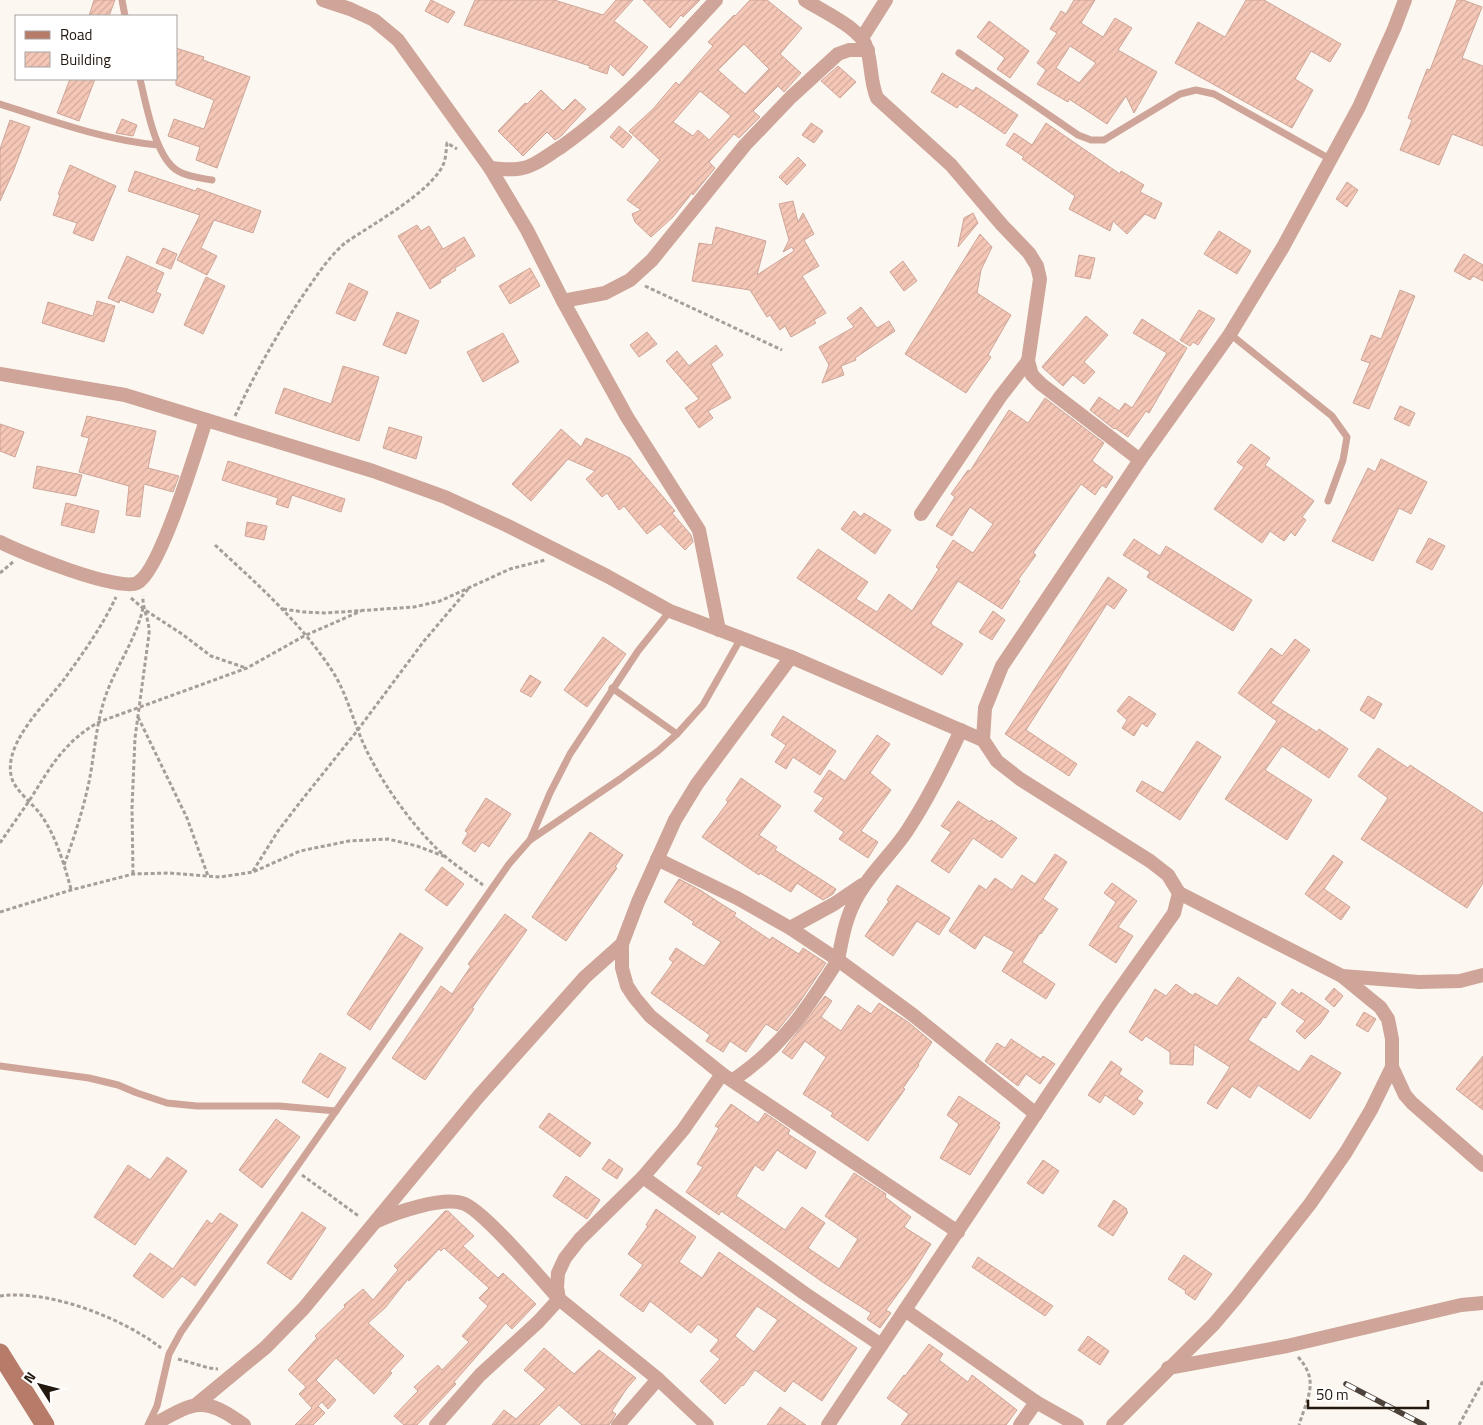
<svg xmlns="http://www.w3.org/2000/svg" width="1483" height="1425" font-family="'Titillium Web',sans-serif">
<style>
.building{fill:url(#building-hatch);stroke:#cda699;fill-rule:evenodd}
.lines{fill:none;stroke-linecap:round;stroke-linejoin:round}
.path{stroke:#a69e97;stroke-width:3;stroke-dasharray:4 2.5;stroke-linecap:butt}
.lane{stroke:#cea598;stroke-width:7}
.street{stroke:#cea598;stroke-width:14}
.secondary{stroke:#b77b6a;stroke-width:19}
.rail-casing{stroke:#4d433a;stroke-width:5.5}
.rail{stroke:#fff;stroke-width:4;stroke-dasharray:11;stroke-linecap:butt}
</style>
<defs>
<pattern id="building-hatch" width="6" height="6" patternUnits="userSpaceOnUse" patternTransform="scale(1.25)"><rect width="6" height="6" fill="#f4c7b7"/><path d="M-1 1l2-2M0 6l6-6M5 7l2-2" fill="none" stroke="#d1aa9c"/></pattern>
</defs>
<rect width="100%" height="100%" fill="#fdf7f1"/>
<!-- building -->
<g class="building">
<polygon points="94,0 115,0 109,16 89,16"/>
<polygon points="431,0 455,12 448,23 425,11"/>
<polygon points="475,0 554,0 603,15 616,0 633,0 614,21 648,47 623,76 610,64 607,74 589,68 590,66 496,36 464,25"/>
<polygon points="643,0 700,0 683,17 681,15 670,28"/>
<path d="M750,0h17l35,28 -22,26 21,19 -17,19 -6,-6 -25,25 7,6 -21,21 -5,-4 -25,28 6,6 -22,27 -1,-2 -19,24 -22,20 -16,-15 -3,-8 9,-4 -14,-10 33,-40 -31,-29 24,-22 23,-27 3,3 34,-39 -5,-4 26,-27 1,1zM744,44l25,25 -24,25 -27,-24zM700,91l31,25 -22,24 -11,-10 -5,6 -20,-14z"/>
<path d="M1074,0h21l-14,23 22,14 12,-19 17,10 -14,22 39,22 -23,41 -8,-17 -19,28 -38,-25 -1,3 -31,-18 9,-14 -9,-7 20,-30 -7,-4 11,-18 5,3zM1070,46l26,17 -17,20 -23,-15z"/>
<polygon points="1246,0 1264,0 1341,44 1330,62 1311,51 1295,79 1313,90 1292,128 1175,63 1198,22 1225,37"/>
<polygon points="1457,0 1463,0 1482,7 1462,58 1483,66 1483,146 1452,134 1439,165 1400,150 1412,120 1408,118 1427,69 1430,70"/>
<polygon points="989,21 1029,51 1010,78 997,69 1005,58 977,37"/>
<polygon points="176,48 204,57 203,60 250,77 217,168 196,160 200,147 168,136 174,119 204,129 214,100 176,85"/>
<polygon points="838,66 856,82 840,98 821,81"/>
<polygon points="942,73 973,91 976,87 1018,115 1005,134 960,104 957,108 931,92"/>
<polygon points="70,79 95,79 79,121 57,113"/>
<polygon points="541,90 563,111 575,99 586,109 561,136 555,140 547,132 523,156 498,131 525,103 527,104"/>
<polygon points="122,119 137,125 133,136 116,133"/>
<polygon points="10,120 30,127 13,172 0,201 0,149"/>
<polygon points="811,123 823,131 814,143 802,135"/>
<polygon points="1046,123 1120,174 1121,171 1144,185 1140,192 1162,203 1155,219 1145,214 1127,234 1113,221 1110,231 1069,209 1075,196 1022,159 1024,157 1006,145 1014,133 1032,145"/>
<polygon points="619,126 632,137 623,148 610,137"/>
<polygon points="798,157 806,165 787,185 779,177"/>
<polygon points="70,165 116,186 93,241 73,233 77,223 53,215 60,195 58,194"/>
<polygon points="135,171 196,191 197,188 261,211 253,233 214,220 201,248 217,256 207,275 177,260 200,215 128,191"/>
<polygon points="1347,182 1358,190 1347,207 1336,199"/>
<polygon points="793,201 798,222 803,213 814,234 804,240 819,266 802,276 826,313 814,320 816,323 791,337 785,326 780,330 770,315 767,317 750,290 692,281 699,243 712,245 716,227 766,241 757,275 794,251 792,247 783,252 789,240 779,204"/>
<polygon points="973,213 978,223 958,247 964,218"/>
<polygon points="417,225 421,231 429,226 443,249 464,237 475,256 455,268 456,270 440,280 441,282 430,289 398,236"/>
<polygon points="1219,231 1251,251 1237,274 1204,254"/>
<polygon points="980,234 992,247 981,270 977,293 1011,315 988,355 991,357 966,393 905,354"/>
<polygon points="163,248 177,254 171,269 156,263"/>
<polygon points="1464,254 1483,265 1483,281 1473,276 1470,280 1454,271"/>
<polygon points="1079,255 1095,258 1090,279 1075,276"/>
<polygon points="127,256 164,273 156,292 161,294 153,313 120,300 119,303 108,298"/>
<polygon points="903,261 917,281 904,291 890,272"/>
<polygon points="530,268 540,286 510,304 499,286"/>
<polygon points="206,277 225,286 203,334 184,325"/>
<polygon points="349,283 368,292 355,321 336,313"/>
<polygon points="1400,290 1415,296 1369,409 1353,403 1370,363 1361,360 1371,335 1381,339"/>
<polygon points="97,301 115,306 104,342 42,323 48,302 93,316"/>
<polygon points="861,307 877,328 889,321 895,331 855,358 856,360 841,366 844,375 822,383 829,365 819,347 854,327 847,318"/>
<polygon points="1199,310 1215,319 1198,345 1193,342 1190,346 1180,340"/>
<polygon points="397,312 419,321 406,354 383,345"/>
<polygon points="1086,316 1108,335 1084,362 1095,372 1084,384 1073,375 1063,386 1042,367"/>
<polygon points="1142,319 1187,348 1149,413 1146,411 1128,437 1115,428 1114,429 1090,410 1099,397 1119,411 1125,403 1132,408 1167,353 1133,333"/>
<polygon points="647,332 657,344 639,357 630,345"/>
<polygon points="503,333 519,362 483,382 467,352"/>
<polygon points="716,345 723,355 711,364 731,398 708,411 713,418 699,428 685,408 699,399 666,361 677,351 689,366"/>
<polygon points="343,366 379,377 359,441 275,413 284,388 331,404"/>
<polygon points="1045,398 1104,443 1092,461 1113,477 1106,488 1102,485 1095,495 1081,484 1033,553 1036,555 1018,580 1020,581 1002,609 958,581 931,623 932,625 963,644 942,675 797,578 818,549 868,582 856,599 877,612 889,594 912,611 939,569 936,567 953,540 973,553 993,524 970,507 952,536 936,526 955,497 951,494 968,470 970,471 1009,410 1028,423"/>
<polygon points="1400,406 1415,413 1409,426 1394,419"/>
<polygon points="87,416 156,431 148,468 179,476 173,492 144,484 140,517 126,515 129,486 79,472 89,438 81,436"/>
<polygon points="0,424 24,432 15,457 0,451"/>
<polygon points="389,427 422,437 416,459 383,448"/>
<polygon points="561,429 581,447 586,438 630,458 675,511 672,513 691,535 693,542 685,550 660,524 647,534 624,506 619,510 607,493 602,497 586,479 595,471 568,459 531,501 512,484"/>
<polygon points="1251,444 1270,458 1265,465 1314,501 1302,517 1306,520 1295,536 1291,532 1284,541 1270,531 1262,543 1214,509 1244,467 1237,462"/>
<polygon points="1381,459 1427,482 1411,514 1399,508 1373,561 1332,541 1368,468 1375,472"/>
<polygon points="228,461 345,499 341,512 292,495 288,508 276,504 278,498 222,480"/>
<polygon points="37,466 82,475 76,496 33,488"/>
<polygon points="66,503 99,511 94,533 61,525"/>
<polygon points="854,511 861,517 864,513 891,530 875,554 841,529"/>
<polygon points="247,522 267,526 264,540 245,536"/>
<polygon points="1429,538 1445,546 1432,570 1416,562"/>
<polygon points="1134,539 1160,556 1166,546 1252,600 1233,631 1147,577 1150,572 1123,555"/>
<polygon points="1108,577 1127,590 1114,609 1107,604 1026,730 1077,764 1069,776 1005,734"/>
<polygon points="993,611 1005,620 992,640 979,632"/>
<polygon points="603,637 626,654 587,707 564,690"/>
<polygon points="1295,639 1310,650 1271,703 1317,732 1319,729 1348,749 1329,778 1282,746 1265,770 1312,800 1287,840 1225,799 1277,721 1238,693 1271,648 1282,656"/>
<polygon points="530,675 541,682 531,697 520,691"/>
<polygon points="1129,696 1156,714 1147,727 1142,723 1134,736 1122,728 1127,720 1117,711"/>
<polygon points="1368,696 1382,704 1374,719 1360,710"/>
<polygon points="783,716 836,751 820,775 793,757 786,769 775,762 786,745 771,735"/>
<polygon points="877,735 890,744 870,773 891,790 861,831 878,842 868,858 839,839 844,832 814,811 824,798 814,792 829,770 845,781"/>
<polygon points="1197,741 1221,757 1180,820 1136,791 1142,781 1163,793"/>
<polygon points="1378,748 1408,768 1410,765 1483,813 1483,883 1467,908 1361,839 1388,798 1358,776"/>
<polygon points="741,778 781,806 759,835 777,847 775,850 836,889 833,894 823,900 797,883 791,892 760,873 759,875 702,837 728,802 726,800"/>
<polygon points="486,798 511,814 489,847 482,842 475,852 462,843 468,833 465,831"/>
<polygon points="958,801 990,822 991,820 1017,838 1002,858 973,838 949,873 931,861 951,832 941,826"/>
<polygon points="590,832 623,855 615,867 617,868 566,941 532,917"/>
<polygon points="1055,854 1067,862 1043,899 1058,909 1041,934 1040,933 1022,962 1055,984 1046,999 1002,971 1014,952 984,935 975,949 949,931 979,885 986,890 995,878 1012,890 1022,875 1035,884"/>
<polygon points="1333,855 1343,862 1324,889 1350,907 1341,920 1305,894"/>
<polygon points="442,867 464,884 447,906 425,890"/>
<polygon points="679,879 700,890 723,905 736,913 734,916 770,940 772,937 799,954 803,948 826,963 797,1006 777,1031 766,1024 746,1052 730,1041 723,1052 706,1041 710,1035 651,993 670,967 673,962 669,959 676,948 704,966 721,942 692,924 694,922 664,902"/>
<polygon points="1112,883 1137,901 1118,927 1133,936 1116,963 1089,945 1116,902 1104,893"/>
<polygon points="897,885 950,918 939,935 917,921 893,956 865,936 889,901 887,900"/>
<polygon points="505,914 527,930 490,982 472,1008 474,1009 425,1080 392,1058 441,986 452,994 471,966 468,964"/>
<polygon points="400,933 423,948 370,1030 347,1014"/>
<polygon points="1238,977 1276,1003 1266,1018 1263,1017 1248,1040 1299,1072 1311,1055 1341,1073 1310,1119 1258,1085 1250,1098 1232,1086 1217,1109 1207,1103 1230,1067 1194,1044 1193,1065 1170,1064 1170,1052 1146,1036 1142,1041 1129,1032 1155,989 1166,996 1176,984 1193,996 1195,993 1217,1006"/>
<polygon points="1334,988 1343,996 1334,1007 1325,999"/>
<polygon points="1292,989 1300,995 1301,992 1329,1011 1320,1024 1305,1039 1296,1031 1305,1021 1281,1004"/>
<polygon points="825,996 832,1001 821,1017 841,1031 858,1005 871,1014 879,1003 908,1022 932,1042 918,1064 919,1065 903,1088 905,1089 868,1141 831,1116 833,1113 803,1094 826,1057 805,1041 792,1059 782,1052"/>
<polygon points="1364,1012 1376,1019 1368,1032 1356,1025"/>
<polygon points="1011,1039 1041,1059 1043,1056 1055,1064 1040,1084 1026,1074 1018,1086 985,1061 997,1043 1005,1048"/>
<polygon points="320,1053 346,1068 328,1098 302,1082"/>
<polygon points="1483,1056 1483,1110 1456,1089"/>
<polygon points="1111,1061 1122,1069 1119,1074 1143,1091 1137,1099 1143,1103 1134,1115 1105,1095 1100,1103 1088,1095"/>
<polygon points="959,1096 1000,1123 998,1126 1000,1127 970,1175 940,1158 959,1124 947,1115"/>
<polygon points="731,1104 758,1123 765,1113 790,1130 788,1134 816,1152 806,1169 777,1150 763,1171 755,1165 736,1196 785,1230 802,1207 825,1223 808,1248 839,1269 858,1239 825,1216 854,1173 886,1194 885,1197 911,1217 904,1227 931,1244 910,1277 886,1310 891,1313 880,1328 867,1319 871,1313 824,1283 721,1211 719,1215 686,1192 703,1167 697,1164 719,1128 715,1126"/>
<polygon points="549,1113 591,1143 580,1157 539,1127"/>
<polygon points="276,1119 300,1137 262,1188 239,1170"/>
<polygon points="167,1157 187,1171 135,1245 94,1217 128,1165 150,1180"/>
<polygon points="609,1159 623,1169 617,1179 602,1169"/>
<polygon points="1043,1160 1059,1171 1043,1194 1027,1183"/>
<polygon points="566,1176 600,1200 587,1219 553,1196"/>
<polygon points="1114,1200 1127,1209 1126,1211 1128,1212 1113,1236 1098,1226"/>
<path d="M656,1209l40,28 -17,25 23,16 17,-26 138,96 -35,53 -29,-20 -8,11 -30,-22 -12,16 -1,-1 -17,19 -25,-23 20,-22 -10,-8 9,-11 -21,-16 -7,9 -41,-32 -7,11 -23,-17 23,-30 -15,-11 20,-28 -2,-1zM757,1306l21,14 -24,32 -19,-16z"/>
<polygon points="445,1211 448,1211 474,1236 463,1246 498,1278 503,1273 536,1304 512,1329 506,1323 454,1382 456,1384 417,1425 404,1425 394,1416 418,1391 414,1387 438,1365 442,1370 469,1342 462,1336 488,1306 479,1298 489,1288 444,1248 441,1251 439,1249 409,1281 408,1279 385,1308 368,1323 404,1356 390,1371 392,1373 374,1394 336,1358 316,1380 336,1400 328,1409 322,1402 318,1406 325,1413 313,1425 295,1425 312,1408 299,1394 306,1387 288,1370 317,1338 315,1336 345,1307 344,1305 363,1289 373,1300 398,1270 394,1266"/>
<polygon points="302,1212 326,1228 291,1280 267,1263"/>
<polygon points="220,1213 238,1225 195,1286 182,1276 163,1298 133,1276 150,1253 173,1269 207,1220 212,1224"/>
<polygon points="1184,1255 1212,1274 1195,1300 1185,1293 1186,1291 1168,1279"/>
<polygon points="978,1257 1053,1306 1045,1316 972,1267"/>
<polygon points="1088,1336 1109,1351 1100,1365 1078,1350"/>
<polygon points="929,1344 943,1354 939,1360 968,1382 972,1375 1017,1410 1006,1425 901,1425 909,1414 887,1398 904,1375 905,1376"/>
<polygon points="544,1348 574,1374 599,1350 636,1378 627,1388 612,1411 616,1414 609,1425 582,1425 559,1405 539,1425 492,1425 504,1410 516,1419 546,1389 524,1370"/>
<polygon points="780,1407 806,1425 767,1425"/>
</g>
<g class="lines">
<!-- path -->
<g class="path">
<polyline points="645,286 782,350"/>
<path d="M235,416c22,-47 48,-93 78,-135 9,-13 20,-28 32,-38 26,-18 85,-50 98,-78 3,-6 3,-15 4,-22l10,6"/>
<path d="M215,545c41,38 83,75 114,121 20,28 25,63 42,93 17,33 48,75 76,99 11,9 24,18 36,27"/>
<polyline points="0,573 13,562"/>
<polyline points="131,598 145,610 182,634 211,656 246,668"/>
<polyline points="283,609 304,612 325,613 414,607 440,601 510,569 545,560"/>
<polyline points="138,717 187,818 208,876"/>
<path d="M0,843c10,-15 21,-30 31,-45 20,-32 34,-57 68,-76l148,-54 57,-32 57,-25"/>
<path d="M64,865c10,-27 19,-55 25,-83 6,-30 7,-61 18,-90 11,-29 29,-53 36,-84"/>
<polyline points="253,871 278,831 301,801 357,731 424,641 469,588"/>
<path d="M133,874l-1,-66 3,-70 14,-104c1,-14 -7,-25 -6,-38"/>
<path d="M71,889c-7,-25 -15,-53 -30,-74 -8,-11 -25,-24 -29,-36 -11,-35 35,-76 53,-101 19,-26 38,-53 51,-81"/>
<polyline points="0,912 71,890 133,874 169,873 220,877 253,872 300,851 349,841 388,839 417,846 446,857"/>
<polyline points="302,1175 360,1217"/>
<path d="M0,1296c48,-7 123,22 161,52"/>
<path d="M1298,1357c22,24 9,41 1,68"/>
<polyline points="178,1359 209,1368 218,1369"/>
<polyline points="1459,1425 1483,1381"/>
</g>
<!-- lane -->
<g class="lane">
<polyline points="122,0 125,16"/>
<polyline points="959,53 1078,135 1091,140 1104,140 1180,94 1196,90 1214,94 1330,159"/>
<path d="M140,79c6,24 15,79 38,92 10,6 22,7 34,9"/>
<path d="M0,104c52,17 104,36 158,41"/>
<polyline points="1230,334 1332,416 1347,437 1343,460 1328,501"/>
<polyline points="612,688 677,734"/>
<polyline points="530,840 550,793 570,754 638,651 670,611"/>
<polyline points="0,1066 89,1078 118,1085 137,1093 167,1103 197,1106 279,1106 336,1111"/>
<polyline points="148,1425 157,1406 169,1354 181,1332 509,864 530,840 620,779 658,751 677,734 703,705 741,638"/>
</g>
<!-- street -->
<g class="street">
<polyline points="323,0 350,9 374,20 398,40 490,168 527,230 563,301 627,417 699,530 719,630"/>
<path d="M805,0c17,11 58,29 62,49 5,17 3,32 10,49l74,67 51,60 27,28 8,13 3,13 -12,82 4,14 9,9 99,76"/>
<polyline points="862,38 886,0"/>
<path d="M490,168c9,1 18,2 27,1 16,-1 31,-14 44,-22 58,-41 107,-95 155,-147"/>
<polyline points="563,301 605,293 630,280 652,260 745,145 791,97 838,54 849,50 868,50"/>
<polyline points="0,374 125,395 373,471 445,497 506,525 607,576 670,611 791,657 983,740"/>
<polyline points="921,514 1000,397 1028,361"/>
<path d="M0,542c21,11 118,50 137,41 23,-11 60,-135 69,-163"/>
<polyline points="791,657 697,784 675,820 638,902 622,944 622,968 627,986 635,998 650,1016 722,1074 958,1232"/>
<path d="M961,730c-16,35 -33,69 -54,101 -16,24 -39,44 -52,70 -10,19 -13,39 -17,59l75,55 123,99"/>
<path d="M657,859l80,39 53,30 48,32c-31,49 -56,87 -105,120"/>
<polyline points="790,928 834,904 862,885"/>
<polyline points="1342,976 1419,982 1460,981 1483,975"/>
<polyline points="1392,1067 1405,1095 1412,1103 1483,1165"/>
<polyline points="643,1177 804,1293 881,1345"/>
<path d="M377,1221c20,-9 64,-24 85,-18 20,5 80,77 97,96l-21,23 -58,53 -44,50"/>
<polyline points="905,1310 1036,1402 1077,1425"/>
<polyline points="1168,1368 1287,1346 1461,1305 1483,1303"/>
<polyline points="197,1404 266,1347 304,1308 478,1097 585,977 622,944"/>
<path d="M153,1425c41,-23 50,-30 91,0"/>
<polyline points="618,1425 658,1379"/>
<polyline points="707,1425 658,1379 559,1299 557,1287 558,1273 565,1258 580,1239 643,1177 683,1130 722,1074"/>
<polyline points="828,1425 1108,1006 1174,913 1179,893 1168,875 1150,861 1020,779 997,761 983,740 985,708 1002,666 1140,460 1230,334 1283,247 1359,107 1394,29 1405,0"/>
<polyline points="1020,1425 1036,1402"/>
<polyline points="1113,1425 1214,1324 1236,1298 1310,1204 1346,1152 1371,1110 1392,1067 1392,1039 1388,1019 1380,1007 1370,999 1342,976 1179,893"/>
</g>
<!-- secondary -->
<polyline class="secondary" points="0,1353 45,1425"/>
<!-- rail casing -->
<g class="rail-casing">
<polyline id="rail" points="1346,1384 1424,1425"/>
</g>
<!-- rail -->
<use href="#rail" class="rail"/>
</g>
<!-- legend -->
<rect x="15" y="15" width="162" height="65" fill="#ffffff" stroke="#a7a39f"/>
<rect x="25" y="31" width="25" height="8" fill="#b77b6a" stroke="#a7a39f"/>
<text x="60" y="40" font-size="15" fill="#23180e">Road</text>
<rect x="25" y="52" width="25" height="15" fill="url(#building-hatch)" stroke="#a7a39f"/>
<text x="60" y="65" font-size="15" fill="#23180e">Building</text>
<!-- north arrow -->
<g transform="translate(40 1385) rotate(306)" stroke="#ffffff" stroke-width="4" paint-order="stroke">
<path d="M0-4L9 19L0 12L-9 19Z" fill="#23180e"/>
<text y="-8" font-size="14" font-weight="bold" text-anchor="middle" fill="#23180e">N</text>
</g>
<!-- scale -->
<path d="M1308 1400v8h120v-8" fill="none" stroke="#23180e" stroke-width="2.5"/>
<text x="1316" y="1400" font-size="15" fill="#23180e" stroke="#ffffff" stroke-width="4" paint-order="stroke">50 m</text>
</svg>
